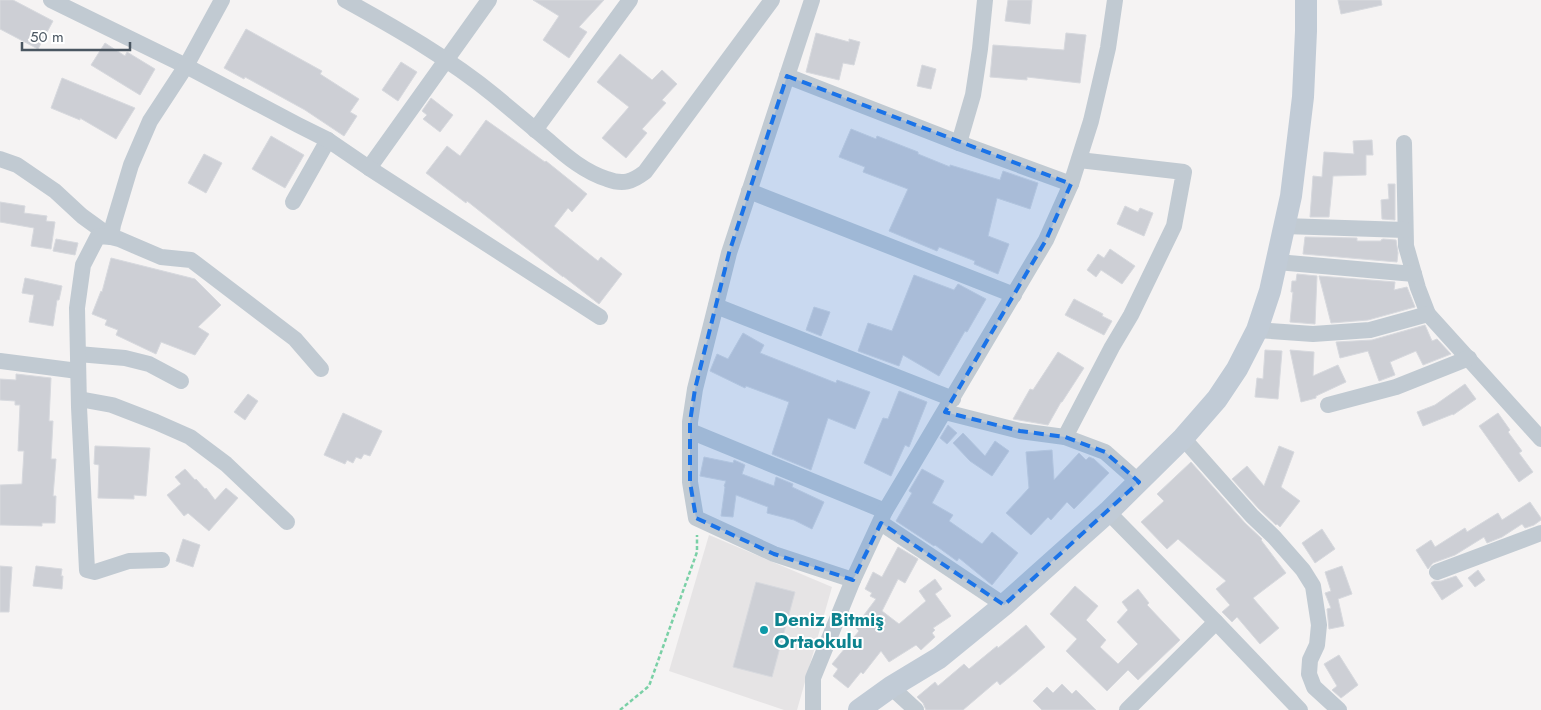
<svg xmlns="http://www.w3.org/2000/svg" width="1541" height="710" font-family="Jost,sans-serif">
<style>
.education{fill:#e6e4e5}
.building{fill:#cdcfd5;stroke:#d7d9de}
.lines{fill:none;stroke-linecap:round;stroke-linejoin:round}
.path{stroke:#7ad0a6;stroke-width:2.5;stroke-dasharray:4 2.5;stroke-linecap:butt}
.street{stroke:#c1cad2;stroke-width:16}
.secondary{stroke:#c1cbd6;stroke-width:22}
.marked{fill:#1a73e8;fill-opacity:0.2;stroke:#1a73e8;stroke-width:4;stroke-dasharray:10 6;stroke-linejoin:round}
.culture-dot{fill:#0f9aa8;stroke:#fff;stroke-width:2}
.labels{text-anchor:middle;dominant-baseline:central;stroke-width:4;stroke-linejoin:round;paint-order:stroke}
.culture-label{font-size:19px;font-weight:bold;fill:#0d838f;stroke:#fff;text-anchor:start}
</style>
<rect width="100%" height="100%" fill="#f5f3f3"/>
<!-- education -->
<polygon class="education" points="709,535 832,587 797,710 784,710 669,671"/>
<!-- building -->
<g class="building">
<polygon points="0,0 13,0 53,21 38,49 0,29"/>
<polygon points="533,0 604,0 579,27 587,32 569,58 543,40 559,16"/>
<polygon points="1008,0 1032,0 1030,24 1005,21"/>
<polygon points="1338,0 1381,0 1382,5 1341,14"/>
<polygon points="246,29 322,71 320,74 359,99 350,112 357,116 344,136 305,110 245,77 244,79 224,68"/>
<polygon points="816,33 849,42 849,39 860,42 854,65 843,63 839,80 806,72"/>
<polygon points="1066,33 1086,35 1080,83 1027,77 1027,80 990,77 993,45 1064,50"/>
<polygon points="105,43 125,56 127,52 155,69 140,95 91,65"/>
<polygon points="620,54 652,80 662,70 677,84 662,100 666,103 642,129 647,133 626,158 602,138 629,107 597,82"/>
<polygon points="401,62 417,72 398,101 382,90"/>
<polygon points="922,65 936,69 931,89 917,86"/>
<polygon points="62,78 135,108 116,139 80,118 80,120 51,108"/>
<polygon points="431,98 453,115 440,132 423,119 427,115 422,111"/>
<polygon points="486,120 545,162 546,161 587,194 572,212 568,208 554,226 598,261 601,257 622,274 599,304 563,276 563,277 467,201 466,203 426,173 447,146 460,156"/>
<polygon points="851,129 876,139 877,136 918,152 918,154 950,167 950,165 1000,180 1003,171 1038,183 1030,209 997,198 988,236 1009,244 998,274 974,264 975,261 939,247 937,251 889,231 908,189 863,172 865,167 839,157"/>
<polygon points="271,136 304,155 285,188 252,169"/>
<polygon points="1372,140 1373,155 1366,155 1366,175 1333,176 1329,217 1310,217 1313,176 1322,177 1324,152 1354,154 1353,141"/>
<polygon points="204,154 222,163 206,193 188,183"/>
<polygon points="1388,184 1395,184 1395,220 1382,219 1381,200 1389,199"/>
<polygon points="0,202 25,206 24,213 47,216 46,221 55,222 51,249 31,246 34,228 0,222"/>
<polygon points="1125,206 1138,212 1140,208 1153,213 1144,236 1117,224"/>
<polygon points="1305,237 1357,238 1357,241 1381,241 1381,240 1383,239 1396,240 1398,253 1397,262 1303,254"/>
<polygon points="56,239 78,243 75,255 53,251"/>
<polygon points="1110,249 1135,266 1122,284 1101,270 1096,277 1087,270 1098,254 1104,258"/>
<polygon points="111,258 195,279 221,305 198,327 209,334 195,355 161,342 156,354 116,335 118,330 105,325 107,320 92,314 101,291 102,292"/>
<polygon points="1297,274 1317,276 1315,324 1290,322 1293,292 1291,292 1292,281 1296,281"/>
<polygon points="914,275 954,290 958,284 986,299 967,332 965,331 939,376 903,355 899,366 858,351 868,323 892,331"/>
<polygon points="1319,276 1395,282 1394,290 1407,287 1415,307 1368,320 1331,323"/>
<polygon points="25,278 62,286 59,300 57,300 53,326 29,322 34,295 22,293"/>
<polygon points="1074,299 1103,314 1102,316 1112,321 1104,335 1065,315"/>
<polygon points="814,307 830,312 821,336 806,330"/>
<polygon points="1425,325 1432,341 1437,339 1451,354 1423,365 1416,351 1390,362 1395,375 1379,381 1368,351 1340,358 1336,342 1372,340"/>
<polygon points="743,333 764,345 760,353 836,383 837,380 870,392 855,429 828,418 811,470 772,454 789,402 746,386 745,388 710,371 717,354 728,359"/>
<polygon points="1265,350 1282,351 1278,399 1255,397 1257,378 1263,379"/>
<polygon points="1290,350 1314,352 1313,376 1338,365 1346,382 1316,396 1316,398 1301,402"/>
<polygon points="1058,352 1084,368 1062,402 1061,402 1048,425 1013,419 1030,389 1033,390"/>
<polygon points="16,374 51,378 49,421 53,421 51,459 56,459 53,496 56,496 55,523 42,523 42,526 0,525 0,485 22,484 24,451 18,451 20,405 15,405 15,401 0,400 0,379 16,380"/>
<polygon points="1465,384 1476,399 1453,415 1453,414 1423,426 1417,412 1435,405"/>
<polygon points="899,391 927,402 909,447 905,445 891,476 864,463 883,418 888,419"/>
<polygon points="248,394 258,401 245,420 234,412"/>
<polygon points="343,413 382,431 370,456 364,454 361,459 356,457 353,463 347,460 345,464 324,455"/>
<polygon points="1498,413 1510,430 1508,432 1522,451 1519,453 1533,472 1519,482 1479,426"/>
<polygon points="948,425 957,433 947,444 940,438"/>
<polygon points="963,433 985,456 995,441 1009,451 992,476 970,461 953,443"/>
<polygon points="95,446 150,448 146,496 134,495 134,499 98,498 99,465 94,464"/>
<polygon points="1279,446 1294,452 1281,487 1300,501 1280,527 1277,524 1276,525 1259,509 1232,479 1247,466 1264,486"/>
<polygon points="1052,450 1054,480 1079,453 1086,460 1089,457 1094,459 1109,473 1074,509 1067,502 1051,520 1048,517 1031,535 1006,513 1029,488 1026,452"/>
<polygon points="704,457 733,463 734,460 743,464 745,465 742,474 774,486 776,477 793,484 792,487 824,502 812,529 794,520 767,513 768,507 736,495 733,517 721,516 725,487 724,486 726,481 700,476"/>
<polygon points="1191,462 1245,523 1262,539 1261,540 1286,573 1253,598 1279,628 1260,644 1237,617 1232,622 1222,612 1230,605 1216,589 1226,581 1178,539 1167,549 1141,522 1164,501 1157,494"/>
<polygon points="185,469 195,480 196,479 205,489 206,488 215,500 226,488 238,498 209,531 188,513 184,516 167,495 181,484 175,477"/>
<polygon points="922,469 944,481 932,503 953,515 949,521 982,544 992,532 1018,553 992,585 959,558 957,561 935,545 934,546 896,521 912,493 909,491"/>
<polygon points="1530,502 1541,518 1541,520 1534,525 1525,528 1522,524 1502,537 1487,543 1484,537 1455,555 1433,563 1428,569 1416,550 1431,540 1435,547 1465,528 1467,532 1498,513 1502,520"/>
<polygon points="1322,529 1335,549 1315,563 1302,543"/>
<polygon points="183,539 200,545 193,567 176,561"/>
<polygon points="898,547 918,559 905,583 898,579 882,611 899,624 926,601 919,591 935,579 942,589 935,594 951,616 933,628 935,630 932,633 935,637 921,650 916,645 889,662 881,651 863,674 861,672 848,688 833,676 838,669 832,664 859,631 855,627 876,599 870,596 872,593 865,589 873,572 882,577"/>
<polygon points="0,566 12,567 9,612 0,612"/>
<polygon points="36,566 62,569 61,576 63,576 62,589 33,586"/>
<polygon points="1342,566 1352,594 1338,599 1344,626 1329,629 1327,609 1331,608 1325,593 1331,591 1325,572"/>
<polygon points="1478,570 1485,580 1475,587 1468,578"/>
<polygon points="1456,576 1463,586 1442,600 1431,583 1434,581 1441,581"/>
<polygon points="756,582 795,592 772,677 733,667"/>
<polygon points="1075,586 1098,606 1086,620 1106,640 1100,647 1118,664 1138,644 1117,622 1128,610 1122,602 1138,589 1149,603 1147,605 1180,640 1138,680 1128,670 1107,691 1066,651 1077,639 1050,614"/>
<polygon points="1026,625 1045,647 1017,671 1000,685 997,681 963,710 926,710 923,703 917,697 935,682 938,686 964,664 969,669 997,646 998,648"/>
<polygon points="1339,655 1358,685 1341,698 1332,690 1337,686 1324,664"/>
<polygon points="1062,684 1072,694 1076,690 1096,710 1042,710 1033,701 1047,687 1053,693"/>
</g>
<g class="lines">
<!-- path -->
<polyline class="path" points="620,710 649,686 697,552 697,535"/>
<!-- street -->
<g class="street">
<polyline points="51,0 186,66 222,0"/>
<path d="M345,0c51,28 105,59 150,96 18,15 37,31 55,46 17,15 35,30 57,37 16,6 25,3 38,-7l127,-172"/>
<polyline points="812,0 729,253 695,389 690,422 690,482 696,518 774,554 853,580"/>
<polyline points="787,76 959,143 1071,184"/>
<polyline points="535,130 630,0"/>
<polyline points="959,143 973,95 980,49 985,0"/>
<polyline points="1404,143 1406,246 1418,288 1428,314 1541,439"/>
<polyline points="0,159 17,165 55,191 82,216 111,237 119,239 161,257 191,260 295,339 321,369"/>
<polyline points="369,168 489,0"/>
<polyline points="749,191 1014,295"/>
<polyline points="293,202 328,140"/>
<polyline points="1284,226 1405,230"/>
<polyline points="1277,262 1414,274"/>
<polyline points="716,306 953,399"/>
<polyline points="1257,330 1313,334 1370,330 1428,314"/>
<polyline points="78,354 125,358 149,364 181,381"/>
<polyline points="0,361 78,371"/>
<polyline points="79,399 112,405 156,422 190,437 226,464 287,522"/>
<polyline points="1328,405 1396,387 1469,358"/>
<polyline points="945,412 1020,431 1065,437 1105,452 1139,482"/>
<polyline points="690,431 885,511"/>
<polyline points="1065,437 1112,347 1131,315 1174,226 1184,172 1079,160"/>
<polyline points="1183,438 1252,516 1274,537 1303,570 1313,586 1319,625 1317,645 1310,660 1309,674 1314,687 1339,710"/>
<polyline points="1108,512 1216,622 1300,710"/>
<polyline points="881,523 1004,605"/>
<polyline points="162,560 129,561 95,572 87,570 79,407 77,308 83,265 98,236 111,237 113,225 131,165 150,121 186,66 298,125 328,140 369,168 600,317"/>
<polyline points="1437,572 1541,533"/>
<polyline points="891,687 916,710"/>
<polyline points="813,710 813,678 853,580 885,511 1046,240 1071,184 1091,121 1108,48 1115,0"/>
<polyline points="1127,710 1216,622"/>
</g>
<!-- secondary -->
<polyline class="secondary" points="859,710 891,687 939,658 1004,605 1108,512 1183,438 1217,399 1237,369 1257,330 1270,291 1291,196 1303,97 1306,31 1306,0"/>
</g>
<!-- marked area -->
<path class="marked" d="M787,76l284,108 -25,56 -101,172 75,19 45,6 40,15 34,30 -135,123 -123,-82 -28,57 -79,-26 -78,-36 -6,-36v-60l5,-33 34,-136z"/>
<!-- markers -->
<circle class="culture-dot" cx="764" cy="630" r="5"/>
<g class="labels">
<!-- culture labels -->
<g class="culture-label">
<text x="774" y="619">Deniz Bitmiş<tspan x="774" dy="22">Ortaokulu</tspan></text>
</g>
</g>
<!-- scale -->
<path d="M22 42v8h108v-8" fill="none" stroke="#4a5661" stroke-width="2.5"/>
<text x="30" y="42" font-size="15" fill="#4a5661" stroke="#ffffff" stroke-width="4" paint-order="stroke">50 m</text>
</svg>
